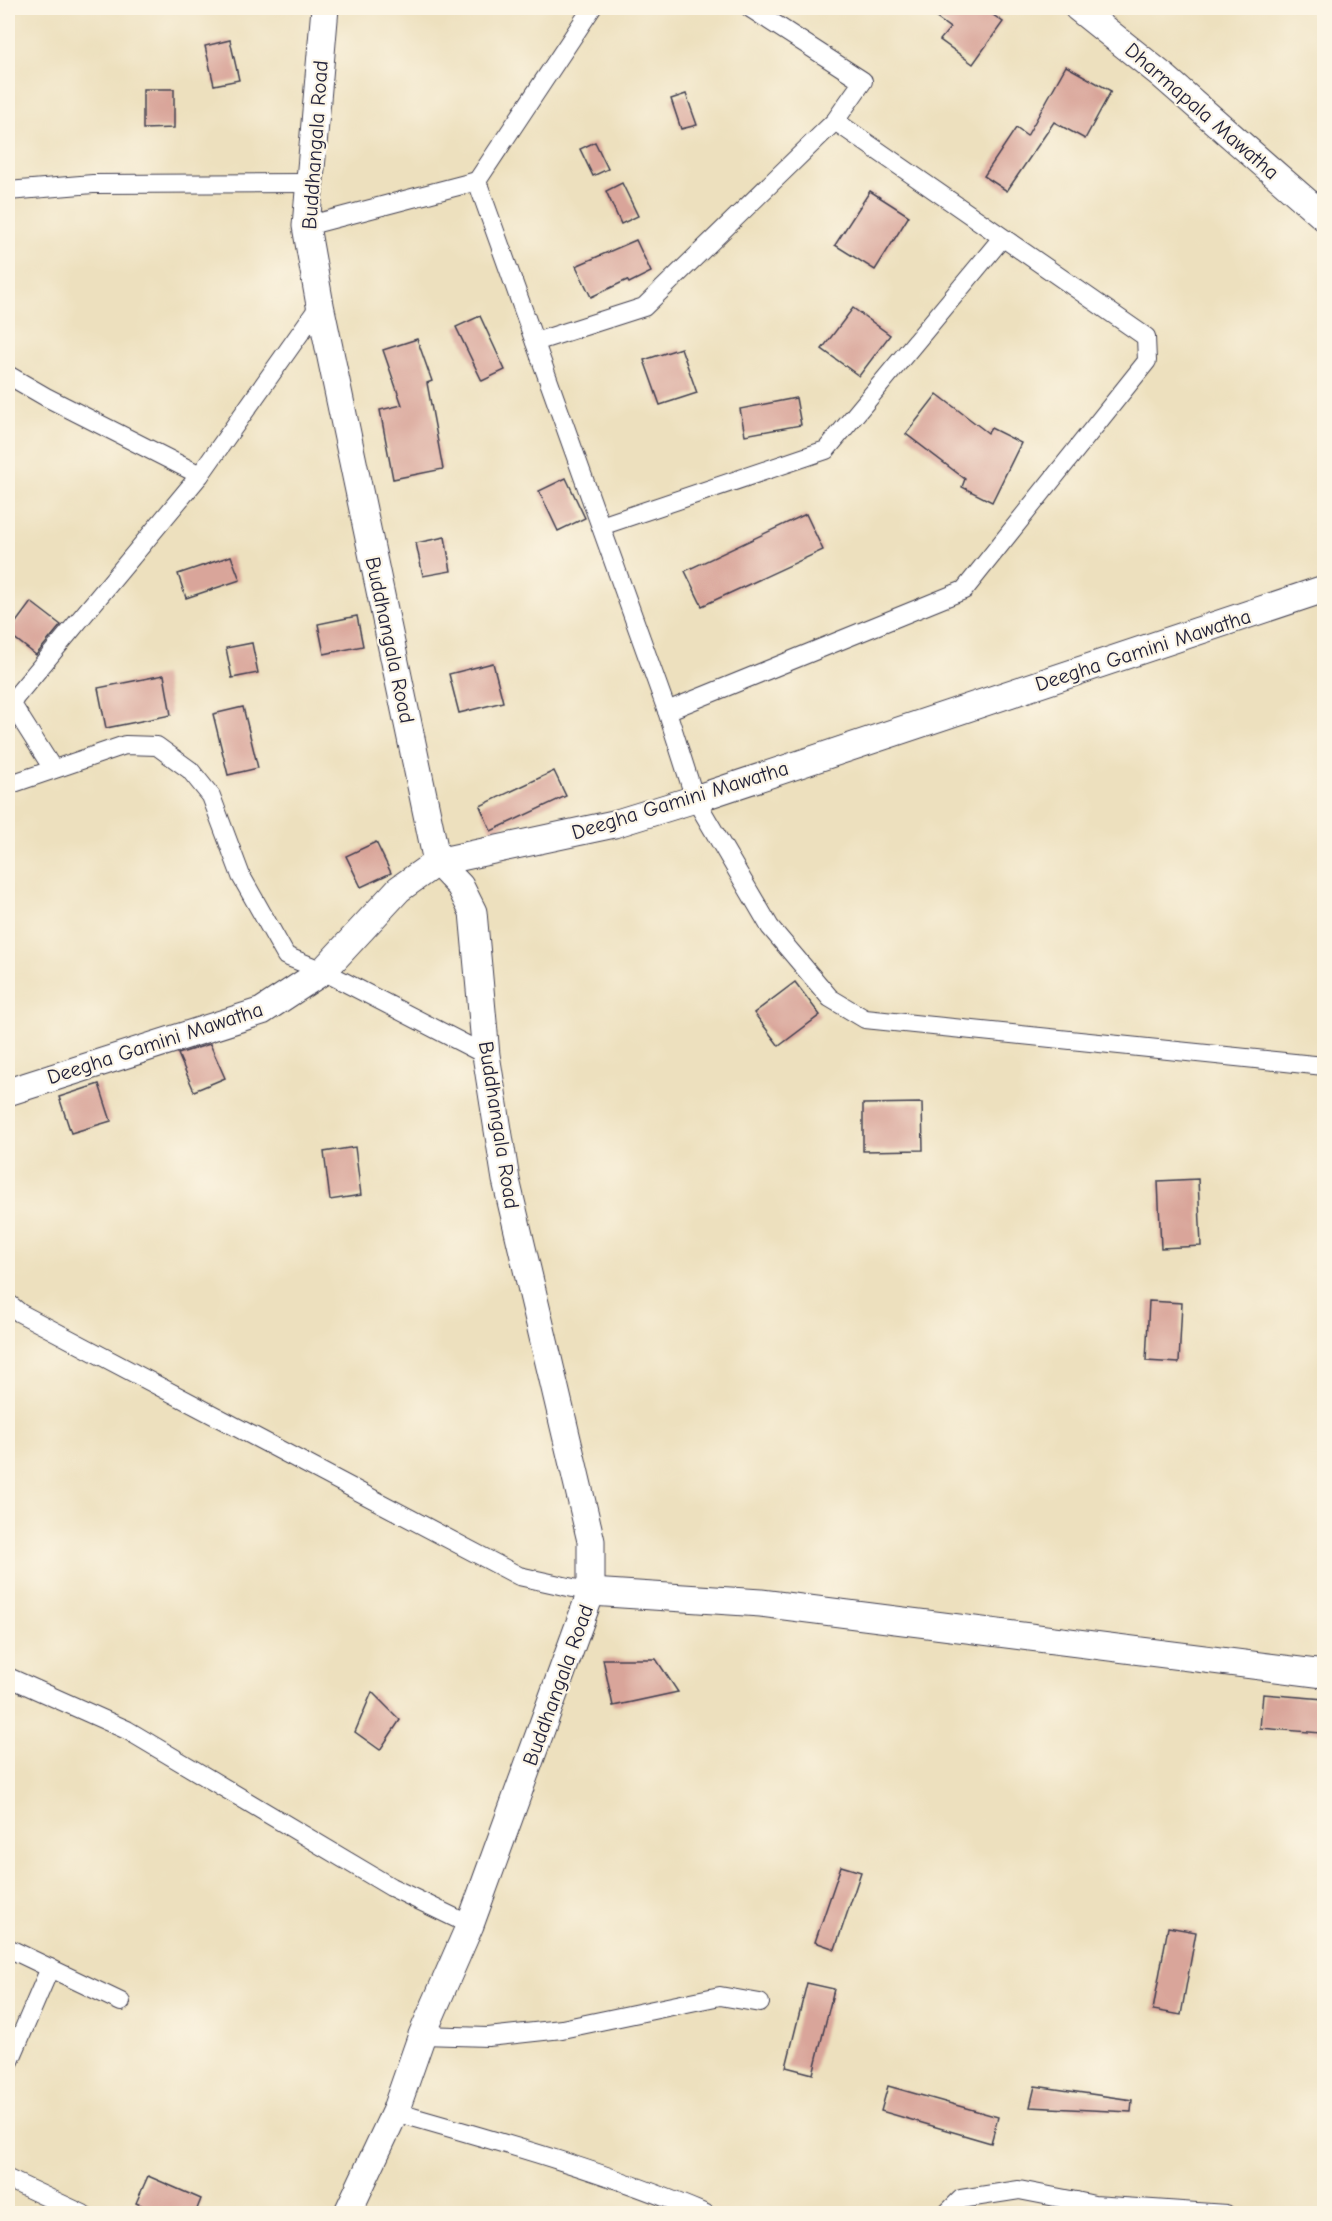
<svg xmlns="http://www.w3.org/2000/svg" width="1332" height="2221" font-family="'Comic Neue',sans-serif">
<style>
.building{fill:#d9a59a}
.lines{fill:none;stroke-linecap:round;stroke-linejoin:round}
.minor-casing{stroke:#403e4f;stroke-width:20}
.primary-casing{stroke:#403e4f;stroke-width:29}
.minor{stroke:#fff;stroke-width:18}
.primary{stroke:#fff;stroke-width:27}
.labels{text-anchor:middle;dominant-baseline:central;stroke-width:4.5;stroke-linejoin:round;paint-order:stroke}
.street-label{font-size:21px;fill:#22223b;stroke:#fcf5e5}
</style>
<rect width="100%" height="100%" fill="#fcf5e5"/>
<filter id="ink" filterUnits="userSpaceOnUse"><feTurbulence type="fractalNoise" baseFrequency=".0167" numOctaves="2"/><feDisplacementMap in="SourceGraphic" scale="12" xChannelSelector="R" yChannelSelector="G"/><feConvolveMatrix kernelMatrix="1 2 1 2 8 2 1 2 1" color-interpolation-filters="sRGB"/></filter>
<filter id="wash" filterUnits="userSpaceOnUse"><feTurbulence type="fractalNoise" baseFrequency=".008" numOctaves="4" result="noise"/><feDisplacementMap in="SourceGraphic" scale="24" xChannelSelector="R" yChannelSelector="G"/><feGaussianBlur stdDeviation="1.35" result="paint"/><feColorMatrix in="noise" values="0 0 0 0 0 0 0 0 0 0 0 0 0 0 0 0 0 1.4 0 .05"/><feComposite in="paint" operator="in"/></filter>
<g filter="url(#wash)">
<rect width="100%" height="100%" fill="#ede0be"/>
<g id="blocks">
<!-- building -->
<g class="building">
<polygon points="923,8 983,8 1003,22 973,64 940,40 950,28"/>
<polygon points="230,40 239,80 214,85 205,46"/>
<polygon points="1066,66 1111,91 1085,139 1054,122 1007,191 984,176 1016,128 1027,136"/>
<polygon points="143,89 174,89 174,128 143,129"/>
<polygon points="686,94 697,125 681,129 671,99"/>
<polygon points="595,142 608,169 593,176 580,149"/>
<polygon points="622,183 638,216 621,224 606,191"/>
<polygon points="870,191 909,216 875,270 835,245"/>
<polygon points="636,240 651,272 629,283 627,280 591,297 576,266"/>
<polygon points="853,308 890,335 859,376 822,349"/>
<polygon points="480,316 505,370 482,381 456,327"/>
<polygon points="417,339 432,381 427,383 443,469 393,479 380,410 402,405 383,350"/>
<polygon points="681,348 697,393 660,405 644,360"/>
<polygon points="937,394 988,433 991,428 1021,443 992,502 962,487 965,479 906,434"/>
<polygon points="796,398 801,425 745,435 740,409"/>
<polygon points="566,478 585,518 558,531 539,491"/>
<polygon points="806,514 823,550 702,606 685,571"/>
<polygon points="445,537 451,571 423,576 416,543"/>
<polygon points="231,556 240,580 186,598 178,574"/>
<polygon points="31,602 61,625 36,655 8,633"/>
<polygon points="357,616 363,646 324,654 318,624"/>
<polygon points="252,643 258,673 232,678 226,648"/>
<polygon points="493,663 503,702 459,713 449,674"/>
<polygon points="164,675 171,715 106,728 98,688"/>
<polygon points="243,707 258,768 228,775 213,714"/>
<polygon points="554,771 566,796 491,831 480,806"/>
<polygon points="376,842 391,873 361,887 346,856"/>
<polygon points="795,982 820,1015 779,1046 754,1013"/>
<polygon points="210,1044 225,1078 194,1091 178,1054"/>
<polygon points="99,1084 111,1121 71,1133 59,1097"/>
<polygon points="922,1103 923,1150 863,1151 863,1104"/>
<polygon points="355,1147 361,1195 330,1200 324,1152"/>
<polygon points="1198,1179 1201,1246 1161,1248 1158,1181"/>
<polygon points="1149,1301 1182,1303 1179,1363 1146,1361"/>
<polygon points="603,1659 656,1659 678,1692 613,1706"/>
<polygon points="372,1692 400,1720 380,1750 355,1732"/>
<polygon points="1263,1694 1324,1699 1321,1733 1260,1728"/>
<polygon points="841,1866 861,1872 835,1949 815,1942"/>
<polygon points="1168,1927 1196,1932 1181,2015 1153,2010"/>
<polygon points="807,1983 834,1989 813,2074 786,2067"/>
<polygon points="888,2086 998,2117 991,2143 881,2111"/>
<polygon points="1035,2086 1132,2100 1131,2112 1030,2107"/>
<polygon points="148,2176 201,2199 195,2214 162,2214 136,2203"/>
</g>
</g>
</g>
<g filter="url(#ink)">
<use href="#blocks" fill-opacity="0" stroke="#403e4f" stroke-width="1.5"/>
<g class="lines">
<!-- minor casing -->
<g class="minor-casing">
<g id="minor">
<polyline points="592,8 477,181 667,711 695,799 770,927 830,998 865,1019 1324,1066"/>
<polyline points="8,191 93,184 309,183"/>
<polyline points="306,226 477,181"/>
<polyline points="535,342 644,307 835,121 863,81 750,8"/>
<polyline points="8,375 46,397 200,475"/>
<polyline points="601,526 826,450 1002,238"/>
<polyline points="8,698 53,769"/>
<polyline points="8,706 200,475 320,305"/>
<polyline points="667,711 964,590 1147,361 1146,337 835,121"/>
<polyline points="8,785 125,745 157,746 190,770 211,796 241,876 286,956 323,971 486,1055"/>
<polyline points="8,1303 20,1313 519,1576 591,1592"/>
<polyline points="8,1677 127,1730 391,1887 470,1925"/>
<polyline points="8,1948 121,2002"/>
<polyline points="422,2035 488,2037 562,2029 720,1996 760,2003"/>
<polyline points="10,2061 50,1968"/>
<path d="M395,2112c105,30 210,59 311,102"/>
<polyline points="8,2179 83,2214"/>
<polyline points="1076,2201 1094,2205 1226,2214"/>
<polyline points="946,2214 961,2199 1019,2190 1076,2201 1076,2212"/>
</g>
</g>
<!-- primary casing -->
<g class="primary-casing">
<g id="primary">
<polyline points="325,8 306,226 320,305 437,862 460,886 473,912 486,1055 506,1180 591,1541 591,1592 470,1925 422,2035 395,2112 347,2214"/>
<polyline points="1078,8 1163,76 1324,217"/>
<polyline points="8,1092 262,1011 323,971 399,889 437,862 614,824 695,799 1324,589"/>
<polyline points="591,1592 761,1603 1324,1674"/>
</g>
</g>
<!-- minor -->
<use href="#minor" class="minor"/>
<!-- primary -->
<use href="#primary" class="primary"/>
</g>
</g>
<g class="labels">
<!-- street labels -->
<g class="street-label">
<text transform="translate(1202 111) rotate(41)">Dharmapala Mawatha</text>
<text transform="translate(315 145) rotate(-86)">Buddhangala Road</text>
<text transform="translate(390 640) rotate(78)">Buddhangala Road</text>
<text transform="translate(1143 650) rotate(-18)">Deegha Gamini Mawatha</text>
<text transform="translate(680 800) rotate(-17)">Deegha Gamini Mawatha</text>
<text transform="translate(155 1043) rotate(-18)">Deegha Gamini Mawatha</text>
<text transform="translate(499 1125) rotate(81)">Buddhangala Road</text>
<text transform="translate(558 1685) rotate(-70)">Buddhangala Road</text>
</g>
</g>
<!-- margin -->
<rect width="1332" height="2221" fill="none" stroke="#fcf5e5" stroke-width="30"/>
</svg>
